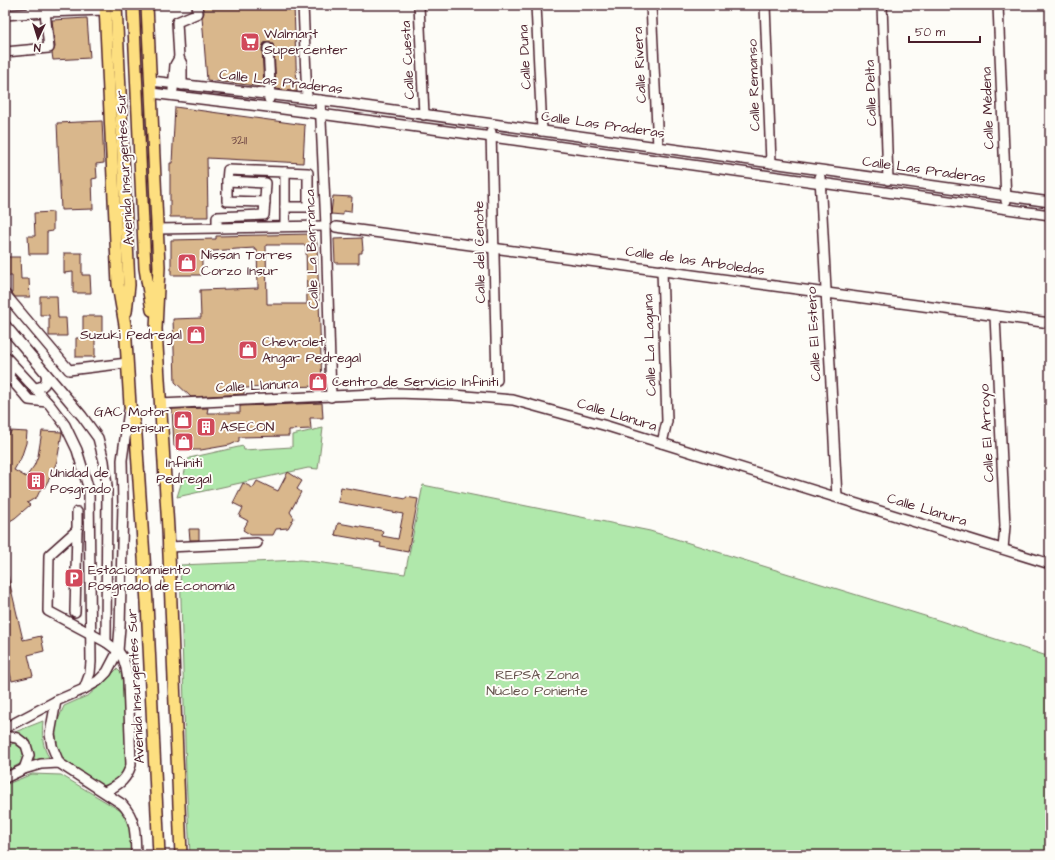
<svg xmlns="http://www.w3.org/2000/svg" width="1055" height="860" font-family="'Architects Daughter',sans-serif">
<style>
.green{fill:#b0e8ab;stroke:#7d846b}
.building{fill:#d9b78c;stroke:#4a1f2b;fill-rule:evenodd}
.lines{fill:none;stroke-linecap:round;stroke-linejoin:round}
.minor-casing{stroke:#4a1f2b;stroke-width:12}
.major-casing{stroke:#4a1f2b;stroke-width:14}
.minor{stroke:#fdfcf7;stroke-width:9}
.major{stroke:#fddf80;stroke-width:11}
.labels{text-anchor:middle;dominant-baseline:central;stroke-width:4;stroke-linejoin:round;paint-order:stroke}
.number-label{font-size:12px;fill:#6e4543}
.poi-label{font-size:14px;fill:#4a1f2b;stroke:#fdfcf7;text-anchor:start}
.street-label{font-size:14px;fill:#4a1f2b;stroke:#fdfcf7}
.park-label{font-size:14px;fill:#64514b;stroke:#fdfcf7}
</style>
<rect width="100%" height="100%" fill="#fdfcf7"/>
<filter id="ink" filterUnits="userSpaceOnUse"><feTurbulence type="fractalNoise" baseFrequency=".025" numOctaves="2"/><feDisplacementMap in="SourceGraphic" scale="8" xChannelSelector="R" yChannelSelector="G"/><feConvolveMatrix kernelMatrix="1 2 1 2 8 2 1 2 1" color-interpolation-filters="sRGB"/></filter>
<g filter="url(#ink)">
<!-- green -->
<g class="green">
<polygon points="323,428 318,469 308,468 177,497 189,458 243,446 244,450 292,447 292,435"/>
<polygon points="423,485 650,531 941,621 1050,657 1050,855 190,855 186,775 180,565 301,560 405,574"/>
<polygon points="117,669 122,674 127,762 123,772 112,783 102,786 64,763 57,746 55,727 64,706 89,695 106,680"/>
<path d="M43,721c-1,13 -1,26 6,36l-18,4 1,-8 -2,-13 -15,-8z"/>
<polygon points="14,743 23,750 23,762 5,772 5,747"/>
<polygon points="32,774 61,775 126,814 132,837 133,855 5,855 5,785"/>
</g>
<!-- building -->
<g class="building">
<polygon points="203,5 294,5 297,92 276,89 274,48 273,44 268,42 264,43 262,48 264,87 207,80 202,17 204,13"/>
<polygon points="87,18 90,58 53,60 52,53 55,47 52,20"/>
<polygon points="175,107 305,125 303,163 207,158 208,217 170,217 170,163 172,163"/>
<polygon points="102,121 104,163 96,164 97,178 92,179 93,209 61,210 57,123"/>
<polygon points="333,196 352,197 351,212 343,211 343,215 331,214"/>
<polygon points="53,212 53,231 47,232 47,254 29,254 28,236 35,236 34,213"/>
<path d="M312,234l4,5 1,5 5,142 -78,2v6l-53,3 -16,-15 -2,-63 28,-1 -1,-28 58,-2 -1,-38h-2v-2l-18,1 -35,3v23h-31v-35l45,-1v-3zM266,245h40l1,59h-40z"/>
<polygon points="362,238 363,250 362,250 362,253 359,253 359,263 335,263 334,239"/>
<polygon points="64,253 82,253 82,275 90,275 91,293 73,293 73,272 64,273"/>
<polygon points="5,257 20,257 21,279 29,279 30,297 15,297 12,293 12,276 5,276"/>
<polygon points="40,296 57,296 58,318 66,318 67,336 49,336 49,315 40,315"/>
<polygon points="83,316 102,316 102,334 95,334 95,357 76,357 76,338 83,338"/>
<polygon points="322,403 323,418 310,418 311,429 289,430 289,436 239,437 239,441 230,445 201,450 179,450 174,446 172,409 208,408 207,413 240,413 240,406"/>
<polygon points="10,431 27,432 26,443 21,458 14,470 26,477 34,466 38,456 42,431 62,432 62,433 57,461 52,474 44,488 42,486 37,497 27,503 30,505 15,518 5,524 5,434 10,434"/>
<polygon points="288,472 302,481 297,489 301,492 290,512 294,518 288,528 276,529 273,535 251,535 243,530 248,521 239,516 243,508 233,503 243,483 253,488 257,481 278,491"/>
<polygon points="341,487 406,499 406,497 418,499 408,552 380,547 381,543 335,535 338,523 383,531 382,536 398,539 403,514 338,502"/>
<polygon points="189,529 199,529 199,540 190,540"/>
<polygon points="5,576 8,576 23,640 41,636 44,651 28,655 33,676 12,681 7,661 5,661"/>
</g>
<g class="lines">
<!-- minor casing -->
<g class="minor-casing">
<g id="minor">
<polyline points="31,5 38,5"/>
<polyline points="303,5 307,99"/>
<polyline points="419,5 424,115"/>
<polyline points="536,5 542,131"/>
<polyline points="651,5 658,147"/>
<polyline points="765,5 771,163"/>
<polyline points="882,5 888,180"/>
<polyline points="998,5 1006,201"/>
<polyline points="5,15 45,12 105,10"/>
<polyline points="268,48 270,84 269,99"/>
<polyline points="5,52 49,48 45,12"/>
<polyline points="179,58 177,22 198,13 197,5"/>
<polyline points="151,81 336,102 1050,202"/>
<polyline points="173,90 175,65 179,58 182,64 182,85"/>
<polyline points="151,93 268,107 492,137 1050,215"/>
<polyline points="320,100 326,226 331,397"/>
<polyline points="491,132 497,380"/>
<polyline points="820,177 837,497"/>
<polyline points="227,181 227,201 265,202"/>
<polyline points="285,207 308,207 308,173 285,172"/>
<polyline points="217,227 217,217 264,215 266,183 227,181 228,170 285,172 285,226"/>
<polyline points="336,227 1050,323"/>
<polyline points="157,229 326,226"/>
<polyline points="662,270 667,421 662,443"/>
<polyline points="5,294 69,370 127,363"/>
<polyline points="995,316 1005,526 1003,549"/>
<polyline points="5,325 82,416 98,438 104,461 107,486 106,642"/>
<polyline points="5,356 50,405 65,425 77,450 89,490 91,662 90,673 84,689"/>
<polyline points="11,364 9,377 29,400 47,402"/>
<path d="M34,388c9,0 14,-5 12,-14"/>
<polyline points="160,404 397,393 454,395 513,400 607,426 1050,564"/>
<polyline points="77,530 77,512"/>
<polyline points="168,547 257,543"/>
<path d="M75,612l2,-82 -28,25 -1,56 58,31 12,9 5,7 3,10 2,12 3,85c-5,16 -12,19 -26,27"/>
<polyline points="56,701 50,734 52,746 59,763"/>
<polyline points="5,728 56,701 84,689 98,681 107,672 118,651 120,627 123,504 122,460 129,410"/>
<polyline points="5,736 17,738 26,745 29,755 24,769"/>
<path d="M5,778l19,-9 17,-5 18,-1 63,41c15,16 13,31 14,51"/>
</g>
</g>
<!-- major casing -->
<g class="major-casing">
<g id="major">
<polyline points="105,5 118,285 125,325 130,405 136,435 147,603 159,855"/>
<polyline points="116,5 129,285 126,312"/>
<polyline points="133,5 145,268 152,310"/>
<polyline points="147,5 159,267 156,329 168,529 181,855"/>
</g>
</g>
<!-- minor -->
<use href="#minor" class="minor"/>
<!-- major -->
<use href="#major" class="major"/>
</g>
</g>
<!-- icons -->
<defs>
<g id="supermarket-square" transform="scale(1)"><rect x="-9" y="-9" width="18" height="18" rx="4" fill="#d1495b" stroke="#fdfcf7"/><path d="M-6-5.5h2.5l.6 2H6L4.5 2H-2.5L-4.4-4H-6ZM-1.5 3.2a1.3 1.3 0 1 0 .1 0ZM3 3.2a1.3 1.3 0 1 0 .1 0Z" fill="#fff"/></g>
<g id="shop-square" transform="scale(1)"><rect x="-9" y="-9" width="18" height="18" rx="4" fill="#d1495b" stroke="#fdfcf7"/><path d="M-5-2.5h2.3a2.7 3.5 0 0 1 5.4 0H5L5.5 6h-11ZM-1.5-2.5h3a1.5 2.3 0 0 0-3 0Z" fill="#fff"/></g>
<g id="building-square" transform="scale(1)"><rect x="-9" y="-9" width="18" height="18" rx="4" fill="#d1495b" stroke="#fdfcf7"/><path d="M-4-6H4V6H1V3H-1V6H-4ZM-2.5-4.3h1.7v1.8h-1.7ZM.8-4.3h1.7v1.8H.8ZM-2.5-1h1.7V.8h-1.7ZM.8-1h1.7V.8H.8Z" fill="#fff"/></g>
<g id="parking-square" transform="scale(1)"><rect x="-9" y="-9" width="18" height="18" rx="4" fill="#d1495b" stroke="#fdfcf7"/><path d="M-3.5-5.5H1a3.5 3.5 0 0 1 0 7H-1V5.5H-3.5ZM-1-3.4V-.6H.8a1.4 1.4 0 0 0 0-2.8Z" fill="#fff"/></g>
</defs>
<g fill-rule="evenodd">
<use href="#supermarket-square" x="250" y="42"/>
<use href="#shop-square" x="187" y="263"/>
<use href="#shop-square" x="196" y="335"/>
<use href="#shop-square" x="248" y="350"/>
<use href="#shop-square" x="318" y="382"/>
<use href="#shop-square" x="183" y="420"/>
<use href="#building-square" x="206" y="427"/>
<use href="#shop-square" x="184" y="442"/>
<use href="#building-square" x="36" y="481"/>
<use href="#parking-square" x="74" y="578"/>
</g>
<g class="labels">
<!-- number labels -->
<g class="number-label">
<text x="239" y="140">3211</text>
</g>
<!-- poi labels -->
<g class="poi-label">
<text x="264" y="34">Walmart<tspan x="264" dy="16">Supercenter</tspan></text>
<text x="201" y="255">Nissan Torres<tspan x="201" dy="16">Corzo Insur</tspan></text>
<text x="182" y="335" text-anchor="end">Suzuki Pedregal</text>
<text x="262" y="342">Chevrolet<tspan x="262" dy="16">Angar Pedregal</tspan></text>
<text x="332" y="382">Centro de Servicio Infiniti</text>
<text x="169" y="412" text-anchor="end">GAC Motor<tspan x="169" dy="16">Perisur</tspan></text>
<text x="220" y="427">ASECON</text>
<text x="184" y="463" text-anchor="middle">Infiniti<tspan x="184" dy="16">Pedregal</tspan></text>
<text x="50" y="473">Unidad de<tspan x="50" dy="16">Posgrado</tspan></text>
<text x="88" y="570">Estacionamiento<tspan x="88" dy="16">Posgrado de Economía</tspan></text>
</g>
<!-- street labels -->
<g class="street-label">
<text transform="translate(525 57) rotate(-93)">Calle Duna</text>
<text transform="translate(408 60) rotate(-93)">Calle Cuesta</text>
<text transform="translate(640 65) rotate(-93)">Calle Rivera</text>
<text transform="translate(281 82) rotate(7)">Calle Las Praderas</text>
<text transform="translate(754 85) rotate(-92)">Calle Remanso</text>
<text transform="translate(871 93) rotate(-92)">Calle Delta</text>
<text transform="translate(988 108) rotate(-92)">Calle Médena</text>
<text transform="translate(603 125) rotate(8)">Calle Las Praderas</text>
<text transform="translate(125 168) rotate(-93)">Avenida Insurgentes Sur</text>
<text transform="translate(924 170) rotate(8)">Calle Las Praderas</text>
<text transform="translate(312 249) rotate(-92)">Calle La Barranca</text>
<text transform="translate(480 252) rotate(-91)">Calle del Cenote</text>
<text transform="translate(695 261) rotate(8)">Calle de las Arboledas</text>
<text transform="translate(814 334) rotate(-93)">Calle El Estero</text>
<text transform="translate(650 345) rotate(-92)">Calle La Laguna</text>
<text transform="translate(257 386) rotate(-3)">Calle Llanura</text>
<text transform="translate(617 415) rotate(17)">Calle Llanura</text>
<text transform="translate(987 433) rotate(-93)">Calle El Arroyo</text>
<text transform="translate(927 510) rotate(17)">Calle Llanura</text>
<text transform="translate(136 686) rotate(-93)">Avenida Insurgentes Sur</text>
</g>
<!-- park labels -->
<g class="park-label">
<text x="537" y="675">REPSA Zona<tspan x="537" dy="16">Núcleo Poniente</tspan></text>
</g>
</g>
<!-- margin -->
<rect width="1055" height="860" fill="none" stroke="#fdfcf7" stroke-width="20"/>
<rect x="10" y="10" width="1035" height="840" fill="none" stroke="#4a1f2b" stroke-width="1.5" filter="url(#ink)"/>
<!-- north arrow -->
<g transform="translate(38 38) rotate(184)" stroke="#fdfcf7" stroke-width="3" paint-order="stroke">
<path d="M0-3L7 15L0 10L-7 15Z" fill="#4a1f2b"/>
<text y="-6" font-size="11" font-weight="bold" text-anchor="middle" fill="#4a1f2b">N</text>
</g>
<!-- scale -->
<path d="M909 36v6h71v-6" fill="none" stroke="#4a1f2b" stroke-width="2"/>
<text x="915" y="36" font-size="12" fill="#4a1f2b" stroke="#fdfcf7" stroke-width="3" paint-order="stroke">50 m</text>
</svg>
